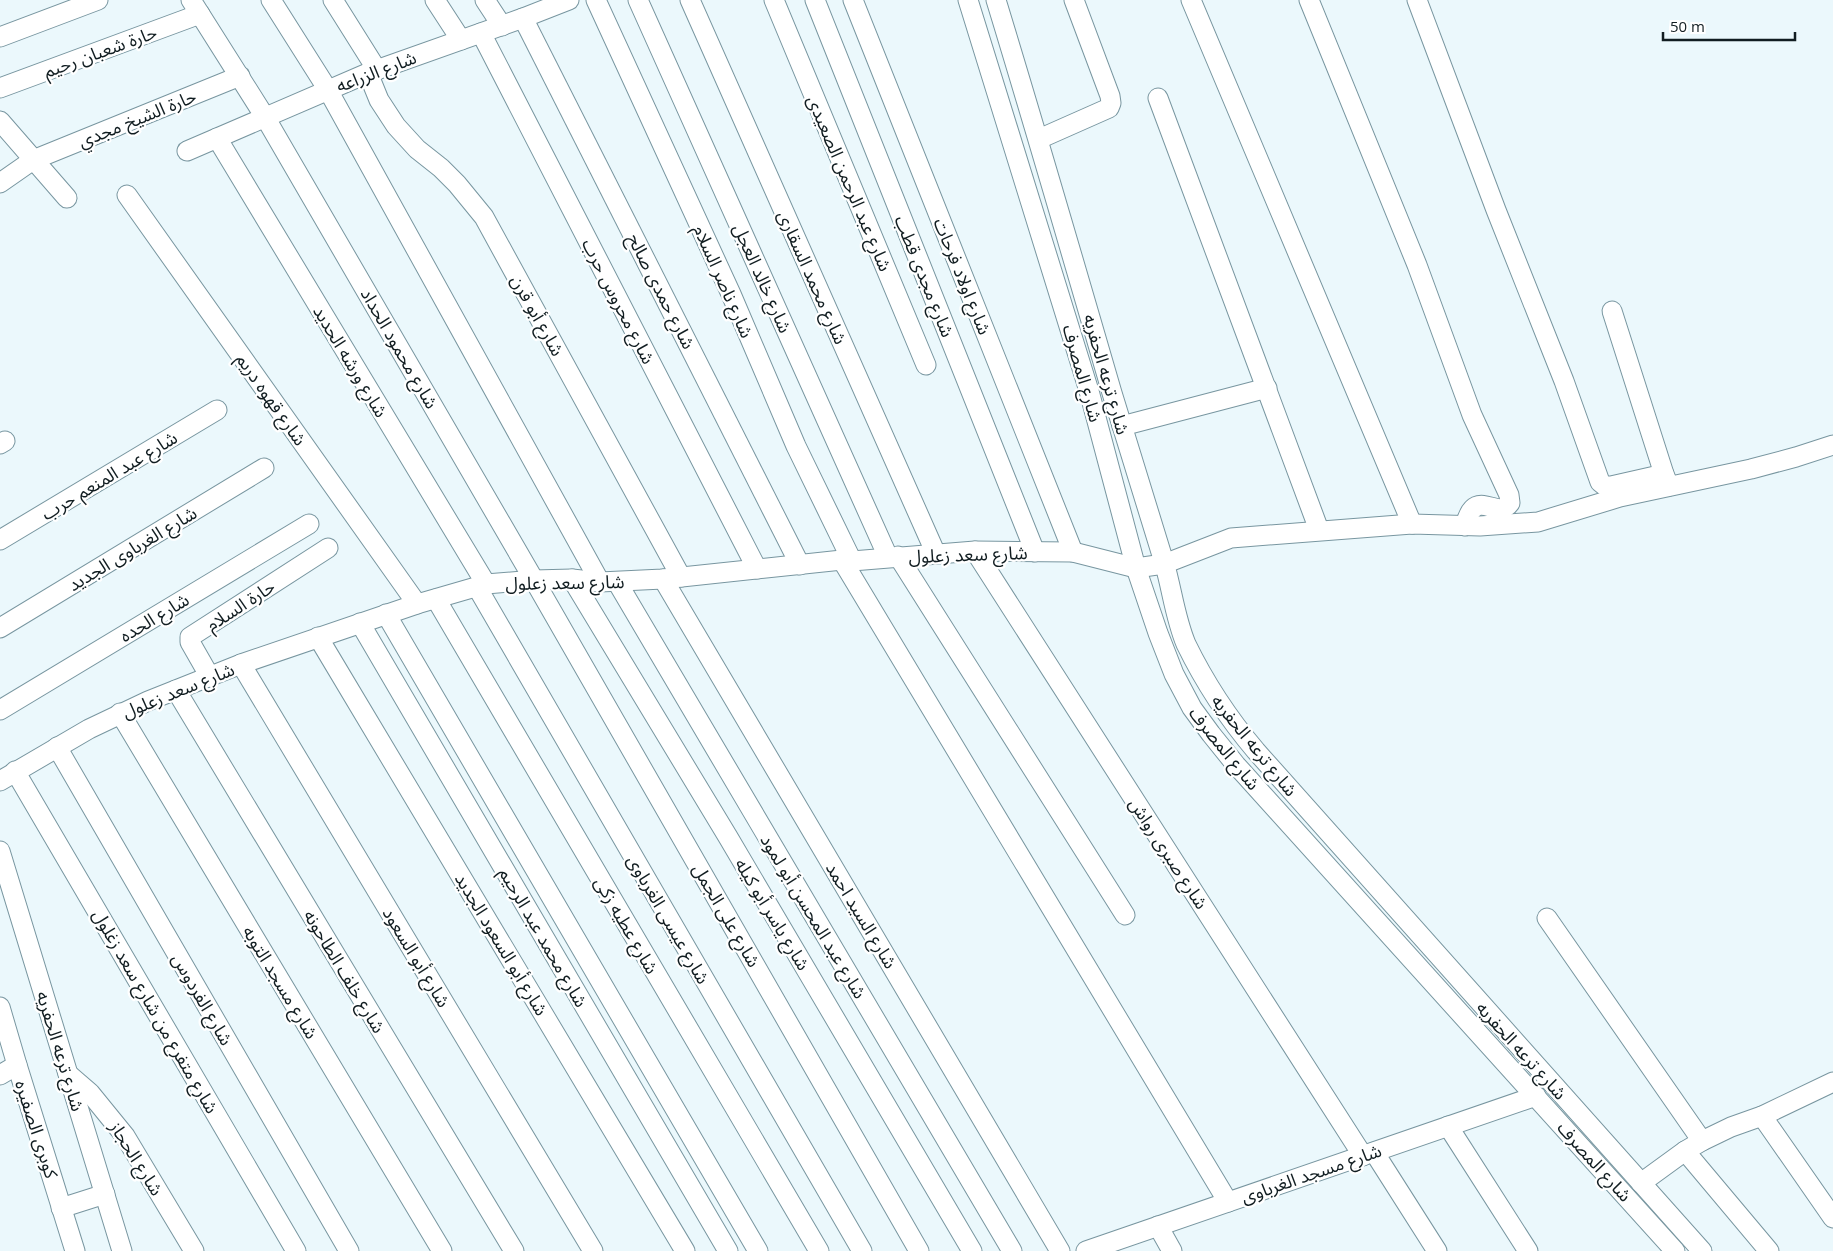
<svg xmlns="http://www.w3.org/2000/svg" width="1833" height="1251" font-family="'Open Sans','Noto Sans Arabic',sans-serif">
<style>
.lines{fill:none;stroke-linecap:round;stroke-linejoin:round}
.minor-casing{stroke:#7896a0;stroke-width:21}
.minor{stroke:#fff;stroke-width:19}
.labels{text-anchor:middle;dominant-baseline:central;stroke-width:4.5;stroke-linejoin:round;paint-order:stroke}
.street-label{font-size:18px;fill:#111d21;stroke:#fff}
</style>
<rect width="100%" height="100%" fill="#ebf8fc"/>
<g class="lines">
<!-- minor casing -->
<g class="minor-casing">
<g id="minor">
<polyline points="191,0 265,117 534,580 919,1251"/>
<polyline points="271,0 328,90 600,582"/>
<polyline points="333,0 377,70"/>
<polyline points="435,0 461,40"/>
<polyline points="485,0 502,26"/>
<polyline points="596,0 731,294 796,446 852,561"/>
<polyline points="638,0 888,557"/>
<polyline points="690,0 936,554"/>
<polyline points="774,0 926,365"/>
<polyline points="815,0 1035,552"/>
<polyline points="853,0 1073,552"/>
<polyline points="968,0 1089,391 1136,568 1158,633 1174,674 1192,708 1211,734 1236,765 1675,1251"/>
<path d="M996,0c40,131 78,262 116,393 17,57 35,113 52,169 8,27 11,56 22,82 19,39 42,74 70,107l446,500"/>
<polyline points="1191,0 1412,524"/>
<path d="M1309,0l108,265 55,150 37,80 1,8c-13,19 -35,-19 -45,23"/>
<polyline points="1417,0 1496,210 1564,381 1600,482 1605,486 1611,486 1664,474 1669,486"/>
<polyline points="523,18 800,565"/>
<polyline points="481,33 757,569"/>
<polyline points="0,37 98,0"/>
<polyline points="368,73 379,100 396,126 417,149 441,168 457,184 484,217 681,577"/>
<polyline points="0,88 200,14"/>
<polyline points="1158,98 1319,530"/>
<polyline points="0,121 67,198"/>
<polyline points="217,138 486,584"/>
<polyline points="1039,139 1109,108 1111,103 1110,96 1074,0"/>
<polyline points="187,151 368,73 523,18 569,0"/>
<polyline points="0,183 33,160 240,76"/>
<polyline points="127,195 417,604"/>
<polyline points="1612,311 1664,474"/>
<polyline points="1122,426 1267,388"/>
<polyline points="0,444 5,441"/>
<polyline points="0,540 217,410"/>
<polyline points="975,551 1363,1156"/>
<polyline points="898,556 1125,915"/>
<polyline points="842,560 1228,1202"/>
<polyline points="572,579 728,837 972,1251"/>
<polyline points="663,579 1060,1251"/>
<polyline points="617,582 1012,1251"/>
<polyline points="477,587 862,1251"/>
<polyline points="436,599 819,1251"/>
<polyline points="386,614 758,1251"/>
<polyline points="360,623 728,1251"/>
<polyline points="0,628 264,468"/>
<polyline points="318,637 685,1251"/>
<polyline points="241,664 593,1251"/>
<polyline points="210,677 190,642 190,637 328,548"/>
<polyline points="176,690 514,1251"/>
<polyline points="0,710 309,524"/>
<polyline points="120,713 442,1251"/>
<polyline points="57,747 349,1251"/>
<polyline points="15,771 296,1251"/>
<polyline points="0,781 89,729 148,701 241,664 417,604 486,584 534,580 572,579 600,582 663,579 842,560 852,561 975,551 1073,552 1136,568 1164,564 1231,538 1412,524 1480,526 1538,522 1620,497 1751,469 1796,457 1833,445"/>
<polyline points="0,851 122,1251"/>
<polyline points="1547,918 1702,1141"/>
<polyline points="0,1007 17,1065 75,1251"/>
<polyline points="68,1074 90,1093 125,1136 194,1251"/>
<polyline points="0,1075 17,1065"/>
<polyline points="1762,1116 1833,1218"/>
<polyline points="1448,1126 1528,1251"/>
<polyline points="1685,1151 1769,1251"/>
<polyline points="1374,1152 1437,1251"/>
<polyline points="1641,1183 1685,1151 1702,1141 1731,1127 1762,1116 1833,1082"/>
<polyline points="61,1208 105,1194"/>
<polyline points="1158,1226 1172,1251"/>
<polyline points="1086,1251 1536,1096"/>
</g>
</g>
<!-- minor -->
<use href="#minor" class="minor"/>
</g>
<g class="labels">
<!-- street labels -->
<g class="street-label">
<text transform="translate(100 51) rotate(-20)">حارة شعبان رحيم</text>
<text transform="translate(376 71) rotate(-21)">شارع الزراعه</text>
<text transform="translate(137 118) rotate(-22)">حارة الشيخ مجدي</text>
<text transform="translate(850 183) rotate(67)">شارع عبد الرحمن الصعيدى</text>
<text transform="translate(925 276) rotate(68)">شارع مجدى قطب</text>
<text transform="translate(963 276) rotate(68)">شارع اولاد فرحات</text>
<text transform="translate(813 277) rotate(66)">شارع محمد السقارى</text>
<text transform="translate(763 278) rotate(66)">شارع خالد العجل</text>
<text transform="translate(724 281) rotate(66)">شارع ناصر السلام</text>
<text transform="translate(662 291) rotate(63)">شارع حمدى صالح</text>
<text transform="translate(619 301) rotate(63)">شارع محروس حرب</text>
<text transform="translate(538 315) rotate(61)">شارع أبو قرن</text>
<text transform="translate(400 348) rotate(60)">شارع محمود الحداد</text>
<text transform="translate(351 361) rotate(59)">شارع ورشه الحديد</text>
<text transform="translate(1083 373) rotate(74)">شارع المصرف</text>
<text transform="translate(1107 374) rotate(74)">شارع ترعه الحفريه</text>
<text transform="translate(272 399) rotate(55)">شارع قهوه دريم</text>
<text transform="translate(109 475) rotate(-31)">شارع عبد المنعم حرب</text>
<text transform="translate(132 548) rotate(-31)">شارع الغرباوى الجديد</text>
<text transform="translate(968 554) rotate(-2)">شارع سعد زعلول</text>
<text transform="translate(565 582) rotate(-1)">شارع سعد زعلول</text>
<text transform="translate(240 605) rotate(-33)">حارة السلام</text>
<text transform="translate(154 617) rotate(-31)">شارع الحده</text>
<text transform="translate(178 690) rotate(-22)">شارع سعد زعلول</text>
<text transform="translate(1255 745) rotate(51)">شارع ترعه الحفريه</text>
<text transform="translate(1225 748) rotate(51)">شارع المصرف</text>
<text transform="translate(1169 853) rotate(57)">شارع صبرى رواش</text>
<text transform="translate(773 914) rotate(59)">شارع ياسر أبو كيله</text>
<text transform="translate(727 915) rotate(60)">شارع على الجمل</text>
<text transform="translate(862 915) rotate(59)">شارع السيد احمد</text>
<text transform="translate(814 916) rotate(59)">شارع عبد المحسن أبو لمود</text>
<text transform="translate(669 919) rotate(60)">شارع عيسى الغرباوى</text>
<text transform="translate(627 925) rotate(60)">شارع عطيه زكى</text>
<text transform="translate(544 937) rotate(60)">شارع محمد عبد الرحيم</text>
<text transform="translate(502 944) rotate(59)">شارع أبو السعود الجديد</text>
<text transform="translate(417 957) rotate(59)">شارع أبو السعود</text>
<text transform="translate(345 971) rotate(59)">شارع خلف الطاحونه</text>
<text transform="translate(281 982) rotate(59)">شارع مسجد التوبه</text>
<text transform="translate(203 999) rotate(60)">شارع الفردوس</text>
<text transform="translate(156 1011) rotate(60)">شارع متفرع من شارع سعد زغلول</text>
<text transform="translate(1522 1050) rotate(48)">شارع ترعه الحفريه</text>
<text transform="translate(61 1051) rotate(73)">شارع ترعه الحفريه</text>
<text transform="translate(37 1129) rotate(72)">كوبرى الصفيره</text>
<text transform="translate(137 1158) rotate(58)">شارع الحجاز</text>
<text transform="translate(1595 1161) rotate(48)">شارع المصرف</text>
<text transform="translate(1311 1173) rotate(-19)">شارع مسجد الغرباوى</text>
</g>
</g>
<!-- scale -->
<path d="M1663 32v8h132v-8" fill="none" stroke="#111d21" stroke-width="2.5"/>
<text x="1670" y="32" font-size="15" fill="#111d21" stroke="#ffffff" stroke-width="4" paint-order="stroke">50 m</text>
</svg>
